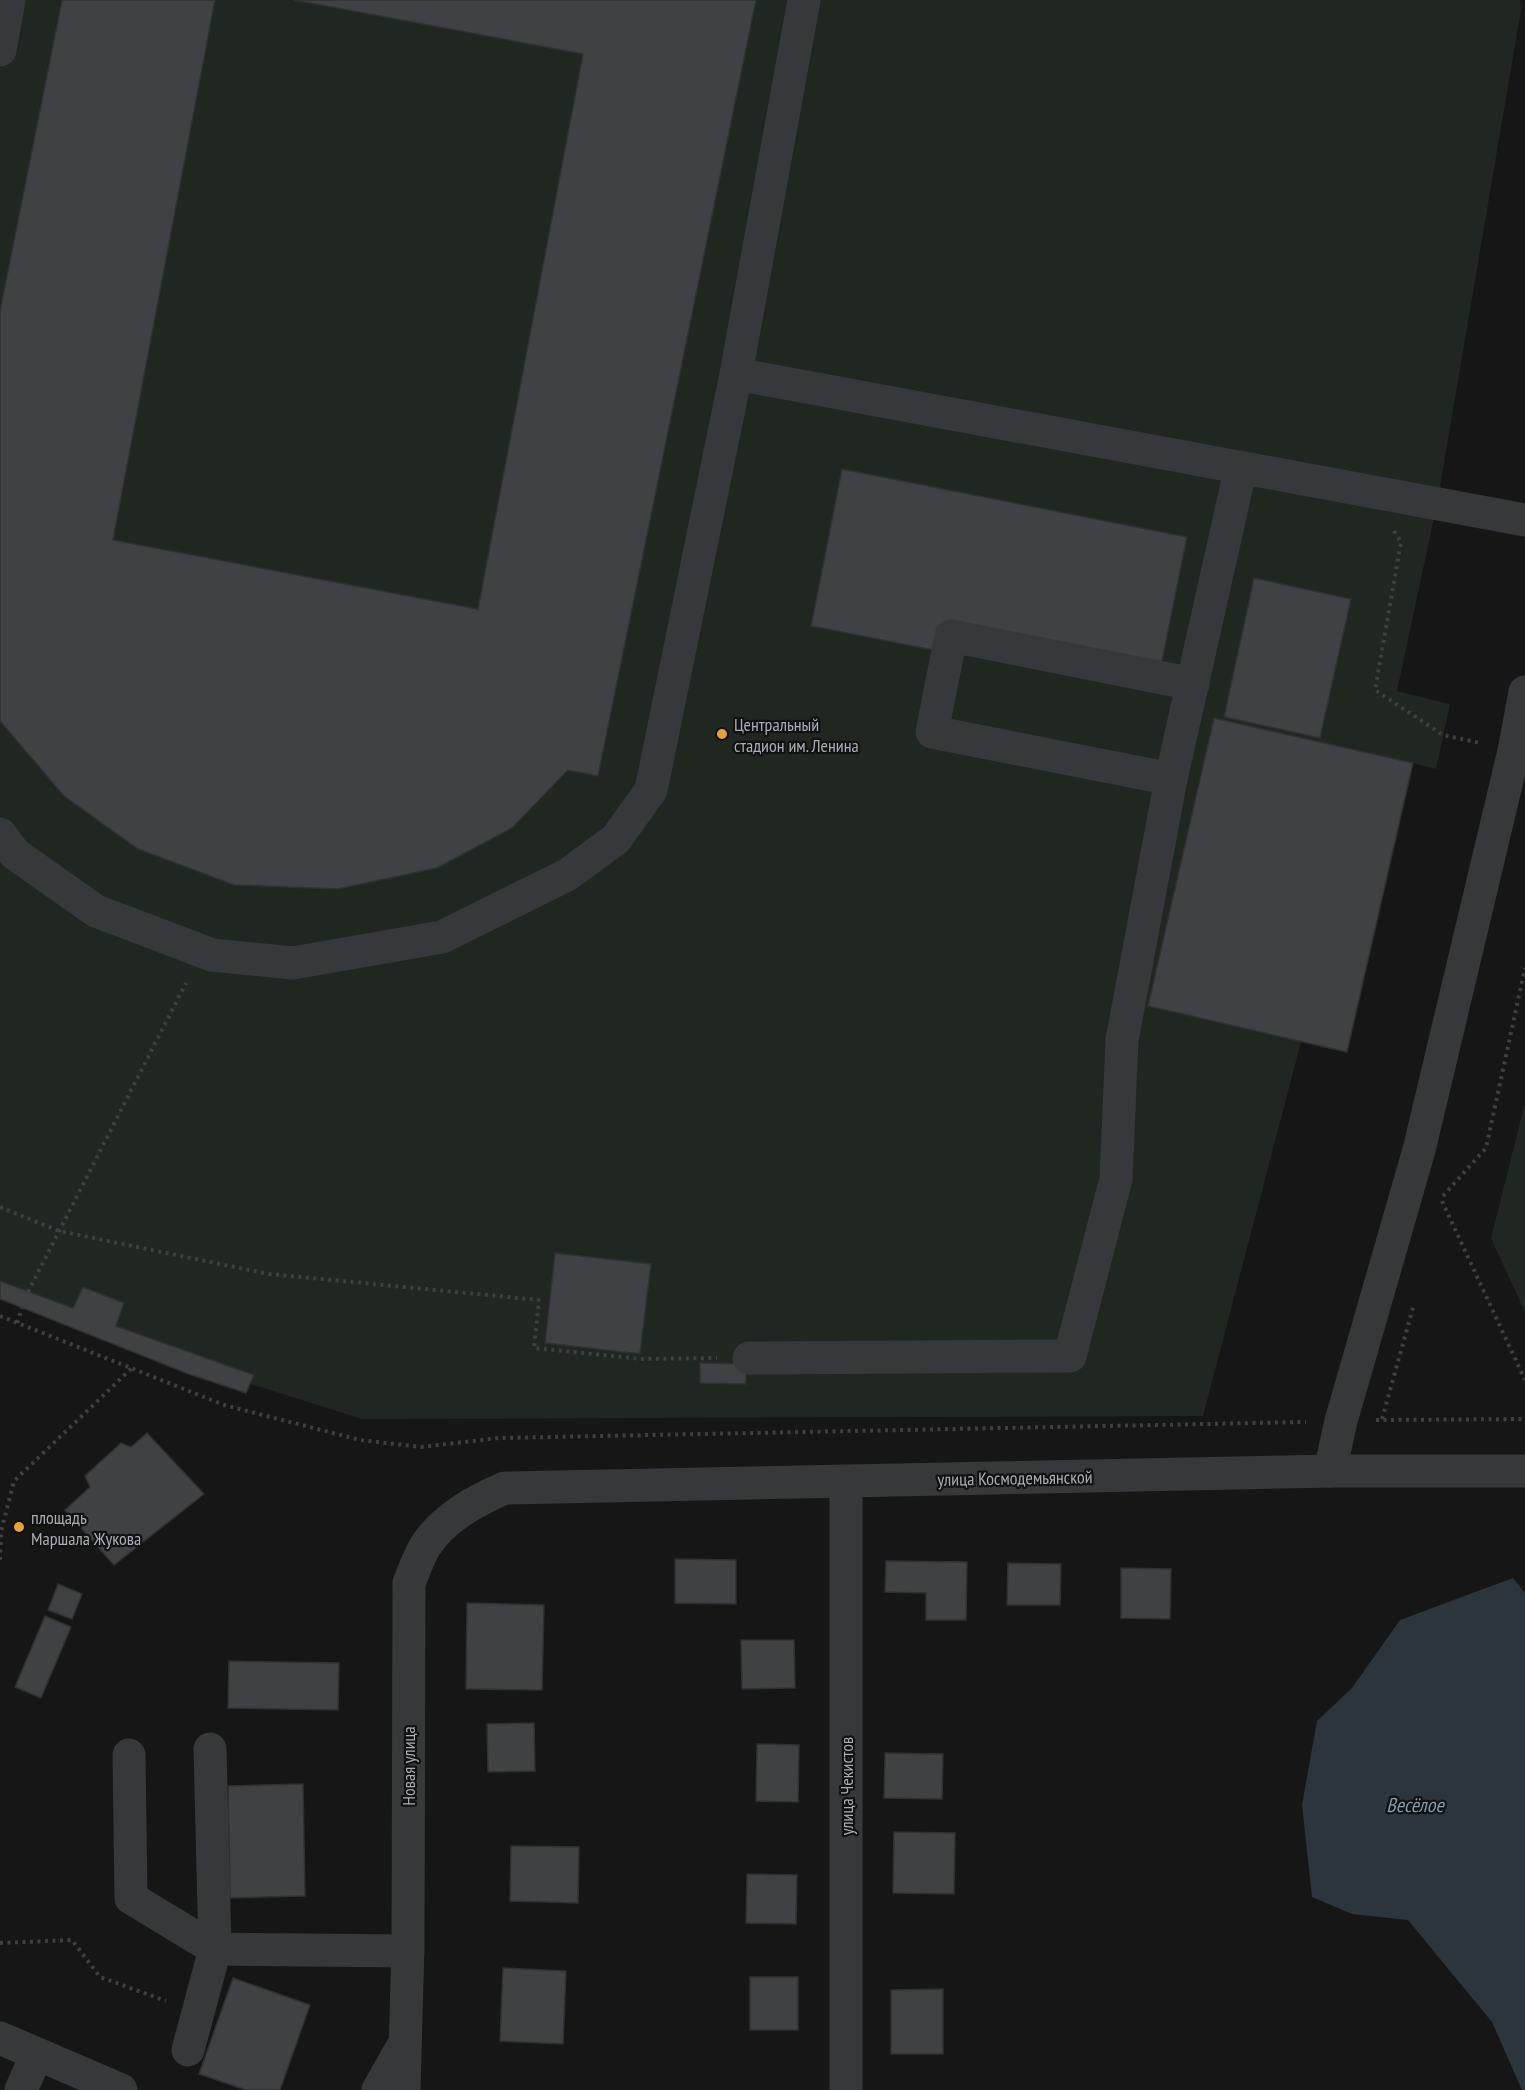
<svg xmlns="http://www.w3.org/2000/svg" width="1525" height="2090" font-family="'PT Sans Narrow',sans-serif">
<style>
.green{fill:#202720}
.water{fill:#2c353b}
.building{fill:#404144;stroke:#303033;stroke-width:1.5}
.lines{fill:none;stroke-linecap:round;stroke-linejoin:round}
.path{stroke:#3d3f43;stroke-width:4;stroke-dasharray:3 4.5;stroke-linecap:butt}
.minor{stroke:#37383c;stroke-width:33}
.poi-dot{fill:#e8a23d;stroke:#111112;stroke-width:2}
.labels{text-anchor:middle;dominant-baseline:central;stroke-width:4.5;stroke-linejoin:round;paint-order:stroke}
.poi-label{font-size:18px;fill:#a8aeb7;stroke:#111112;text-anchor:start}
.street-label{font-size:18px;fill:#a8aeb7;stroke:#111112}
.water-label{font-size:20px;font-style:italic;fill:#819db0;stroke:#111112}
</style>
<rect width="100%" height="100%" fill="#161617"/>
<!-- green -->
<g class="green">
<polygon points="0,0 1520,0 1521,10 1437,504 1397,691 1450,704 1436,769 1413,763 1347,1052 1301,1042 1203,1416 362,1419 251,1384 0,1285"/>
<polygon points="1525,1103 1525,1312 1491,1238"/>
</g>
<!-- water -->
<polygon class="water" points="1513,1578 1525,1593 1525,2090 1522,2090 1492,2022 1408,1920 1352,1914 1312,1897 1302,1805 1317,1721 1352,1688 1400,1620"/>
<!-- building -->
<g class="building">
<polygon points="62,0 215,0 113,540 478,609 583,54 294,0 756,0 598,776 568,770 512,828 437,868 338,889 234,885 138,849 64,796 0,721 0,311"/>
<polygon points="842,469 1187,537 1161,666 938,651 811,626"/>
<polygon points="1254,578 1351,599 1320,738 1224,717"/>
<polygon points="1214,718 1413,763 1347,1052 1148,1006"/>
<polygon points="555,1253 651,1264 640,1354 545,1343"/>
<polygon points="0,1281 73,1308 83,1287 124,1303 116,1326 254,1375 246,1393 186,1373 0,1299"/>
<polygon points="700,1363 746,1364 746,1384 700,1383"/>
<polygon points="147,1433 204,1494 114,1565 65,1510 90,1487 85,1476 121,1443 131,1447"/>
<polygon points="675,1559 736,1560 736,1604 675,1603"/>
<polygon points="886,1561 967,1562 966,1620 926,1620 926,1593 885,1592"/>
<polygon points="1008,1563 1061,1564 1060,1605 1007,1605"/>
<polygon points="1121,1568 1171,1569 1170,1619 1121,1618"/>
<polygon points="58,1584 82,1594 72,1619 48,1610"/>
<polygon points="467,1603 544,1605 542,1690 466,1689"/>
<polygon points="45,1616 71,1627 41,1698 15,1687"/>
<polygon points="741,1640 794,1640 795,1688 742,1689"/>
<polygon points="229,1661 339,1663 338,1710 228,1708"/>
<polygon points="534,1723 535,1771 488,1772 487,1724"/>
<polygon points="757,1744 799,1745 798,1802 756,1801"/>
<polygon points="885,1753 943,1754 942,1799 884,1798"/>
<polygon points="303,1784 305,1896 230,1898 228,1786"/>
<polygon points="894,1832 955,1833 954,1894 893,1893"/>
<polygon points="511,1846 579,1847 578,1903 510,1901"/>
<polygon points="747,1874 797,1875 796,1924 746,1923"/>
<polygon points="503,1968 566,1971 563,2044 500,2041"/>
<rect x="750" y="1977" width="48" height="53"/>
<polygon points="233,1978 310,2005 280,2090 246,2090 199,2074"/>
<polygon points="943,1989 943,2054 891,2054 891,1990"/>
</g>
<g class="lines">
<!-- path -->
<g class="path">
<polyline points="1394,531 1401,542 1375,690 1443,735 1480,743"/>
<polyline points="1443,1196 1486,1148 1525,968"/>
<polyline points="1442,1201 1525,1380"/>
<polyline points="0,1207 59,1231 269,1274 539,1300 534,1348 642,1359 717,1358"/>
<polyline points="28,1292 186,983"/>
<polyline points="0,1316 224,1405 360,1440 421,1447 499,1438 1306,1422"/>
<polyline points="17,1323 22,1308"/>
<polyline points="1382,1419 1414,1304"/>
<polyline points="1376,1420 1525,1419"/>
<polyline points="0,1560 1,1532 14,1481 132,1368"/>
<polyline points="0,1943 72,1940 100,1977 166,2001"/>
</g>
<!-- minor -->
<g class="minor">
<polyline points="0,50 9,0"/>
<polyline points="736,374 1525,520"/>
<polyline points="1193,684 951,636 932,732 1171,779 1241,467"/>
<polyline points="0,834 15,854 96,911 212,955 293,963 442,937 567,875 616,839 651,790 736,374 804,0"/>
<polyline points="749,1358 1070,1356 1116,1179 1122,1040 1171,779"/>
<polyline points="1330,1471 1341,1421 1419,1150 1514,751 1525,692"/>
<polyline points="129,1755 131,1898 215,1949 408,1951"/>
<polyline points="0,2038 121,2090"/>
<polyline points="188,2050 215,1949 210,1749"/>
<polyline points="21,2090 37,2054"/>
<polyline points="378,2090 403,2046"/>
<path d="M404,2090l4,-145 1,-362c5,-12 10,-27 17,-38 19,-28 49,-44 79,-57l825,-17h195"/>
<polyline points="846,2090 846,1482"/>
</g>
</g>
<!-- markers -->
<g class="poi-dot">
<circle cx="722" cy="734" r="6"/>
<circle cx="19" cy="1527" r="6"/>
</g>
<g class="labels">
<!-- poi labels -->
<g class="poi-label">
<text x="734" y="724">Центральный<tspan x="734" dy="21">стадион им. Ленина</tspan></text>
<text x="31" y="1517">площадь<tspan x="31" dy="21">Маршала Жукова</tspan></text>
</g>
<!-- street labels -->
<g class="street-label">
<text transform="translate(1015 1478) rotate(-1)">улица Космодемьянской</text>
<text transform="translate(408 1766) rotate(-90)">Новая улица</text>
<text transform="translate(846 1786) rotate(-90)">улица Чекистов</text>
</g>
<!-- water labels -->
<g class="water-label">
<text x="1415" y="1805">Весёлое</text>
</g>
</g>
</svg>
